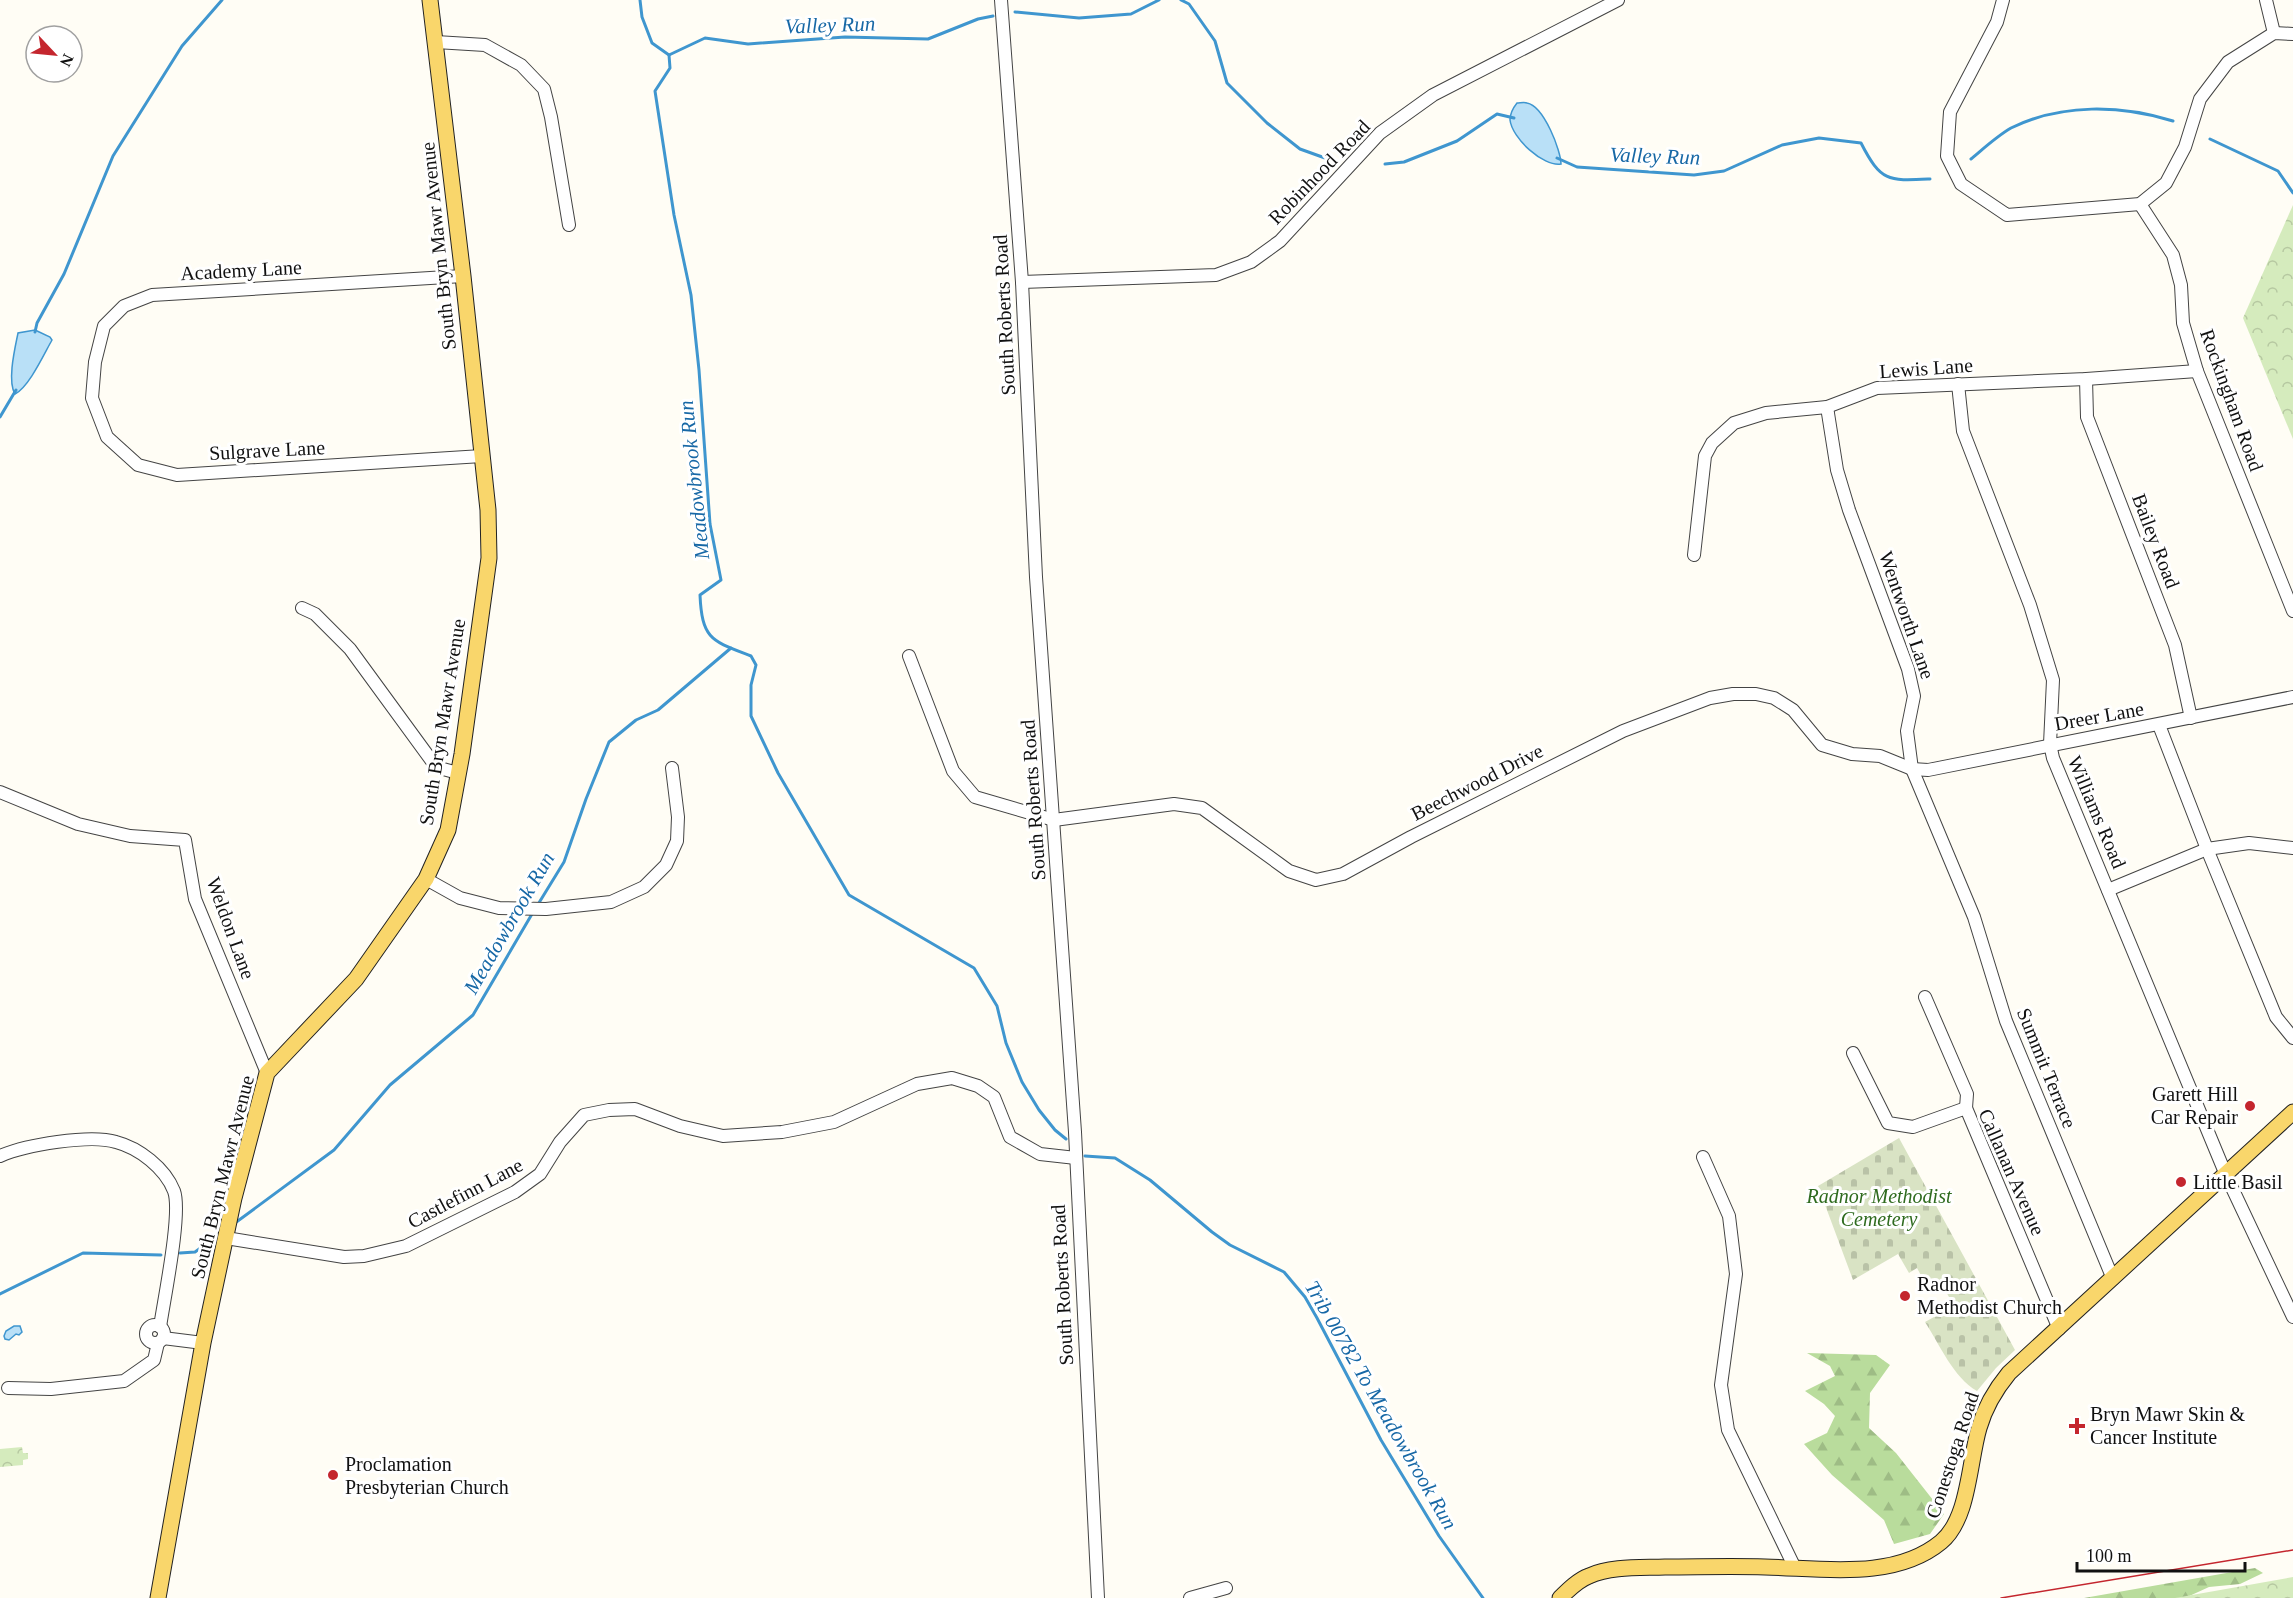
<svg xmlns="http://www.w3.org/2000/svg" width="2293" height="1598" font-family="'Times New Roman',serif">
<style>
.forest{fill:url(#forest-firs)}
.cemetery{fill:url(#cemetery-stones)}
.park{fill:url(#park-crowns)}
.water{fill:#b9e0f7;stroke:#3f96cf;stroke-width:1.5}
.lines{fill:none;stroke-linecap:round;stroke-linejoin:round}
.stream{stroke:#3f96cf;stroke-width:3}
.minor-casing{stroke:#444;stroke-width:14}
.major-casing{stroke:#222;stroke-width:17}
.minor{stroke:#fff;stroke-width:12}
.major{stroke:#f9d66b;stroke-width:15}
.tram{stroke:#c4262e;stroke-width:1.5}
.poi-dot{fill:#c4262e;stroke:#fff;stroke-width:2}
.labels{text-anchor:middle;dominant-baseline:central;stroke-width:6;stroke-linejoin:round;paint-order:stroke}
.street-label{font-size:20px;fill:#111;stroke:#fff}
.poi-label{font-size:20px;fill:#111;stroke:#fff;text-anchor:start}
.park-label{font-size:20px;font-style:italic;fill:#2f6b1f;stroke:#fff}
.water-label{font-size:21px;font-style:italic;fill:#1768a6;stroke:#fff}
</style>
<defs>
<pattern id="forest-firs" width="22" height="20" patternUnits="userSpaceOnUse" patternTransform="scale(1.5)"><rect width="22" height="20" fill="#b9dc9c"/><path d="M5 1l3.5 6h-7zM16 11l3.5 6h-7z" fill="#9ebc85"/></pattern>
<pattern id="cemetery-stones" width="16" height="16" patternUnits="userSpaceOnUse" patternTransform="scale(1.5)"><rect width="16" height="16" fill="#d9e3c4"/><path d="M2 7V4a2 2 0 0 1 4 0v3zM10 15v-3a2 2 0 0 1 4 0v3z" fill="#b9c2a7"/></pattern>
<pattern id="park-crowns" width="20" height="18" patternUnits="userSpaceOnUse" patternTransform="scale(1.5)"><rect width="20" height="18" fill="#d5ebbd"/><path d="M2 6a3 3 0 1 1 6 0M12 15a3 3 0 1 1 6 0" fill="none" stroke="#b6c8a1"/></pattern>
</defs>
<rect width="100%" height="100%" fill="#fffdf5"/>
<!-- forest -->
<g class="forest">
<polygon points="1807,1353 1876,1355 1890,1365 1870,1393 1869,1428 1896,1453 1944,1514 1930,1534 1894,1544 1884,1520 1832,1475 1804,1444 1827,1433 1835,1416 1824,1404 1805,1391 1835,1376 1830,1366"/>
<polygon points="2255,1568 2263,1573 2240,1584 2209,1587 2185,1598 2084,1598"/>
</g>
<!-- cemetery -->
<path class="cemetery" d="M1899,1138l116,212 -19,18 -19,23c-24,-14 -37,-46 -52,-69l29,-16 -10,-18 -13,6 -14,-26 -8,5 -11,-19 -45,26 -35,-94z"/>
<!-- park -->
<g class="park">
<polygon points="2293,205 2293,439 2243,318"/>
<polygon points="22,1447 23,1453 28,1453 28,1459 23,1460 23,1465 0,1467 0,1449"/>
<polygon points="2293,1577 2293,1598 2175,1598"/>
</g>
<!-- water -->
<g class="water">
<path d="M1517,103c3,0 7,-1 10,0 17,3 34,48 34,61 -18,3 -49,-26 -51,-44 0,-5 3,-12 7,-17z"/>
<path d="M35,330l15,7 2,3c-8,14 -23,47 -37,54 -8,-13 0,-46 3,-61z"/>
<polygon points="14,1326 20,1326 22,1332 19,1335 16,1334 9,1340 5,1339 4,1336 6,1331"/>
</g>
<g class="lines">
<!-- stream -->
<g class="stream">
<path d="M640,0l2,17 10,26 17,12 1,13 -15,23 19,124 17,80 8,75 11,154 11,56 -21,15c2,45 12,46 51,61l5,9 -5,20v31l27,57 71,122 125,73 23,38 9,37 16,39 17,28 16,20 11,9"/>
<polyline points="1181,0 1189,4 1215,41 1227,83 1267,123 1300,149 1325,158"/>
<polyline points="1015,12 1079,18 1131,14 1159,0"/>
<polyline points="669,55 705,38 748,44 845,37 928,39 978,19 993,16"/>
<polyline points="2210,139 2278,171 2293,193"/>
<path d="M1557,158l20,9 117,8 30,-4 58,-26 37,-7 42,5c20,39 27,38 69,36"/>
<path d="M1971,159c12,-10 26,-23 40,-31 51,-25 110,-23 162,-7"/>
<polyline points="1385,164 1404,162 1457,141 1497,114 1514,118"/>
<polyline points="35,332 37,323 64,274 113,156 182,46 222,0"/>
<polyline points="0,417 16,390"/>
<polyline points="537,906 564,862 586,799 609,742 636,720 658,710 731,648"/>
<polyline points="1085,1156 1115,1158 1150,1180 1212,1232 1230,1245 1284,1272 1305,1297 1317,1318 1381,1440 1439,1536 1483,1598"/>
<polyline points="235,1223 334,1150 390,1085 473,1015 532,914"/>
<polyline points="180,1253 195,1252 220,1234"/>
<polyline points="0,1294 83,1253 161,1255"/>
</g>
<!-- minor casing -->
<g class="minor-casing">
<g id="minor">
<polyline points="1001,0 1022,282 1036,577 1075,1132 1098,1598"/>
<polyline points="2003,0 1997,22 1950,112 1947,156 1961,184 2007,215 2140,204 2166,183 2185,147 2200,99 2228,62 2274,33 2293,34"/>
<polyline points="2266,0 2274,33"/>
<polyline points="436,42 485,45 521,65 544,89 551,117 569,225"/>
<polyline points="2140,204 2173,255 2181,285 2183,323 2197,371 2293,611"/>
<polyline points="463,276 152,295 124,306 104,326 95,362 92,398 107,437 138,465 177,475 482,456"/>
<polyline points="1022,282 1216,275 1251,262 1280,241 1380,133 1433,95 1618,0"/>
<polyline points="2086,379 2087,417 2175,645 2191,718"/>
<polyline points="1958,384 1963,431 2030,605 2053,680 2050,744 2053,758 2226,1175 2293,1317"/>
<polyline points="1827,407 1837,470 1849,510 1908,669 1914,696 1907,731 1912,769 1974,917 2006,1021 2113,1279"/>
<polyline points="1694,555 1705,456 1712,443 1734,423 1766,413 1827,407 1877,388 2086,379 2197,371"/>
<polyline points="302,608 315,614 350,649 434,764 443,769 458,773"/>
<polyline points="909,656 953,771 975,797 1054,820 1174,804 1202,808 1289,871 1316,880 1343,874 1411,837 1623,731 1710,698 1733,694 1756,694 1774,698 1793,710 1822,745 1852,754 1880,756 1912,769 1928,770 2293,697"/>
<polyline points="2159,725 2207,849 2276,1017 2293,1038"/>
<polyline points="0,792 78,824 130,836 185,840 195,899 267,1073"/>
<polyline points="426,879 460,898 499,908 546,909 611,902 644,887 666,865 677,841 678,817 672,768"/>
<polyline points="2108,890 2207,849 2249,843 2293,848"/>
<polyline points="1925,997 1967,1094 1966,1108"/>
<polyline points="1853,1053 1888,1123 1913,1127 1966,1108 2059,1329"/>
<path d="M0,1156c25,-11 90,-22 116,-14 23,6 49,26 58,49 8,22 -10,108 -14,136"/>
<polyline points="1703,1157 1729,1216 1736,1274 1721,1385 1728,1430 1795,1568"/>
<polyline points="226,1238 344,1257 364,1256 406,1246 515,1192 540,1174 560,1142 584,1115 609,1110 635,1109 680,1126 723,1136 782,1132 834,1122 917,1084 952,1078 978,1086 994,1097 1010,1137 1040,1154 1076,1158"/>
<circle cx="155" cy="1334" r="9"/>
<polyline points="163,1338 203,1343"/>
<polyline points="8,1388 51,1389 124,1381 154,1360 158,1343"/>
<polyline points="1190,1598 1226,1588"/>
</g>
</g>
<!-- major casing -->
<g class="major-casing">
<g id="major">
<polyline points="158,1598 203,1343 234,1198 267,1073 356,979 426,879 448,830 462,754 489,558 488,510 463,276 430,0"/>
<path d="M1560,1598c8,-8 18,-18 29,-22 22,-10 52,-8 76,-9 33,0 67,-1 100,0 56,1 129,14 176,-25 28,-23 28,-80 38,-114 6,-21 16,-38 30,-55l284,-261"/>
</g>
</g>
<!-- minor -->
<use href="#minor" class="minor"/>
<!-- major -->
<use href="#major" class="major"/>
<!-- tram -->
<polyline class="tram" points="2001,1598 2293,1550"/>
</g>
<!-- markers -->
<g class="poi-dot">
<circle cx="2250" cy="1106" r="6"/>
<circle cx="2181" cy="1182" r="6"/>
<circle cx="1905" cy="1296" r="6"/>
<path d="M2074 1417h6v6h6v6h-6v6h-6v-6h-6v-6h6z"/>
<circle cx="333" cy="1475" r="6"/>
</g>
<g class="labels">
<!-- street labels -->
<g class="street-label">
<text transform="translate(1319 172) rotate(-46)">Robinhood Road</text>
<text transform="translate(438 246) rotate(-96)">South Bryn Mawr Avenue</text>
<text transform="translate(241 270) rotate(-3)">Academy Lane</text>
<text transform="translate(1004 315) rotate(-93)">South Roberts Road</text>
<text transform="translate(1926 368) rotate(-4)">Lewis Lane</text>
<text transform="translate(2232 400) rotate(70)">Rockingham Road</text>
<text transform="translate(267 450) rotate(-3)">Sulgrave Lane</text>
<text transform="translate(2156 541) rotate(69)">Bailey Road</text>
<text transform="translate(1907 615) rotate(71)">Wentworth Lane</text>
<text transform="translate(2099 716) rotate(-10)">Dreer Lane</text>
<text transform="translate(442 722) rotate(-81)">South Bryn Mawr Avenue</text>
<text transform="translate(1477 782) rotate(-27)">Beechwood Drive</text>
<text transform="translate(1033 800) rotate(-94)">South Roberts Road</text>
<text transform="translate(2097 812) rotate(67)">Williams Road</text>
<text transform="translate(231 928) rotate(70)">Weldon Lane</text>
<text transform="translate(2047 1068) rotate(68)">Summit Terrace</text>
<text transform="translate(2012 1172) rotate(66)">Callanan Avenue</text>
<text transform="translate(222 1177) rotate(-76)">South Bryn Mawr Avenue</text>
<text transform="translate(465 1193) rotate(-28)">Castlefinn Lane</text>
<text transform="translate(1062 1285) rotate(-93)">South Roberts Road</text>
<text transform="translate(1952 1455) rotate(-72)">Conestoga Road</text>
</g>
<!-- poi labels -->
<g class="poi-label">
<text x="2238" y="1094" text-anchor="end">Garett Hill<tspan x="2238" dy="23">Car Repair</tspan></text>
<text x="2193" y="1182">Little Basil</text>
<text x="1917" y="1284">Radnor<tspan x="1917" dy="23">Methodist Church</tspan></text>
<text x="2090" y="1414">Bryn Mawr Skin &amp;<tspan x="2090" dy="23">Cancer Institute</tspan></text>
<text x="345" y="1464">Proclamation<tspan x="345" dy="23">Presbyterian Church</tspan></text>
</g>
<!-- park labels -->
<g class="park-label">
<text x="1879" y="1196">Radnor Methodist<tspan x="1879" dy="23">Cemetery</tspan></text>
</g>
<!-- water labels -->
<g class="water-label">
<text transform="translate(830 25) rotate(-2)">Valley Run</text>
<text transform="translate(1655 156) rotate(2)">Valley Run</text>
<text transform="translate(694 480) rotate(-96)">Meadowbrook Run</text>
<text transform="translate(509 923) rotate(-60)">Meadowbrook Run</text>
<text transform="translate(1381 1405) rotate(60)">Trib 00782 To Meadowbrook Run</text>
</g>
</g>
<!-- north arrow -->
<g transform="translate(54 54) rotate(116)"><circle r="28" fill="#ffffff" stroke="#a0a0a0" stroke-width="1.5"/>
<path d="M0-4.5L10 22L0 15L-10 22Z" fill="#c4262e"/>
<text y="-9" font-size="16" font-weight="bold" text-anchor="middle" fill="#111111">N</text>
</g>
<!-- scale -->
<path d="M2077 1562v9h168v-9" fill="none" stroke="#111111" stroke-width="3"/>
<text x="2086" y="1562" font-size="18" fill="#111111" stroke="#ffffff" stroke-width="4.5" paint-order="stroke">100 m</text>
</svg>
